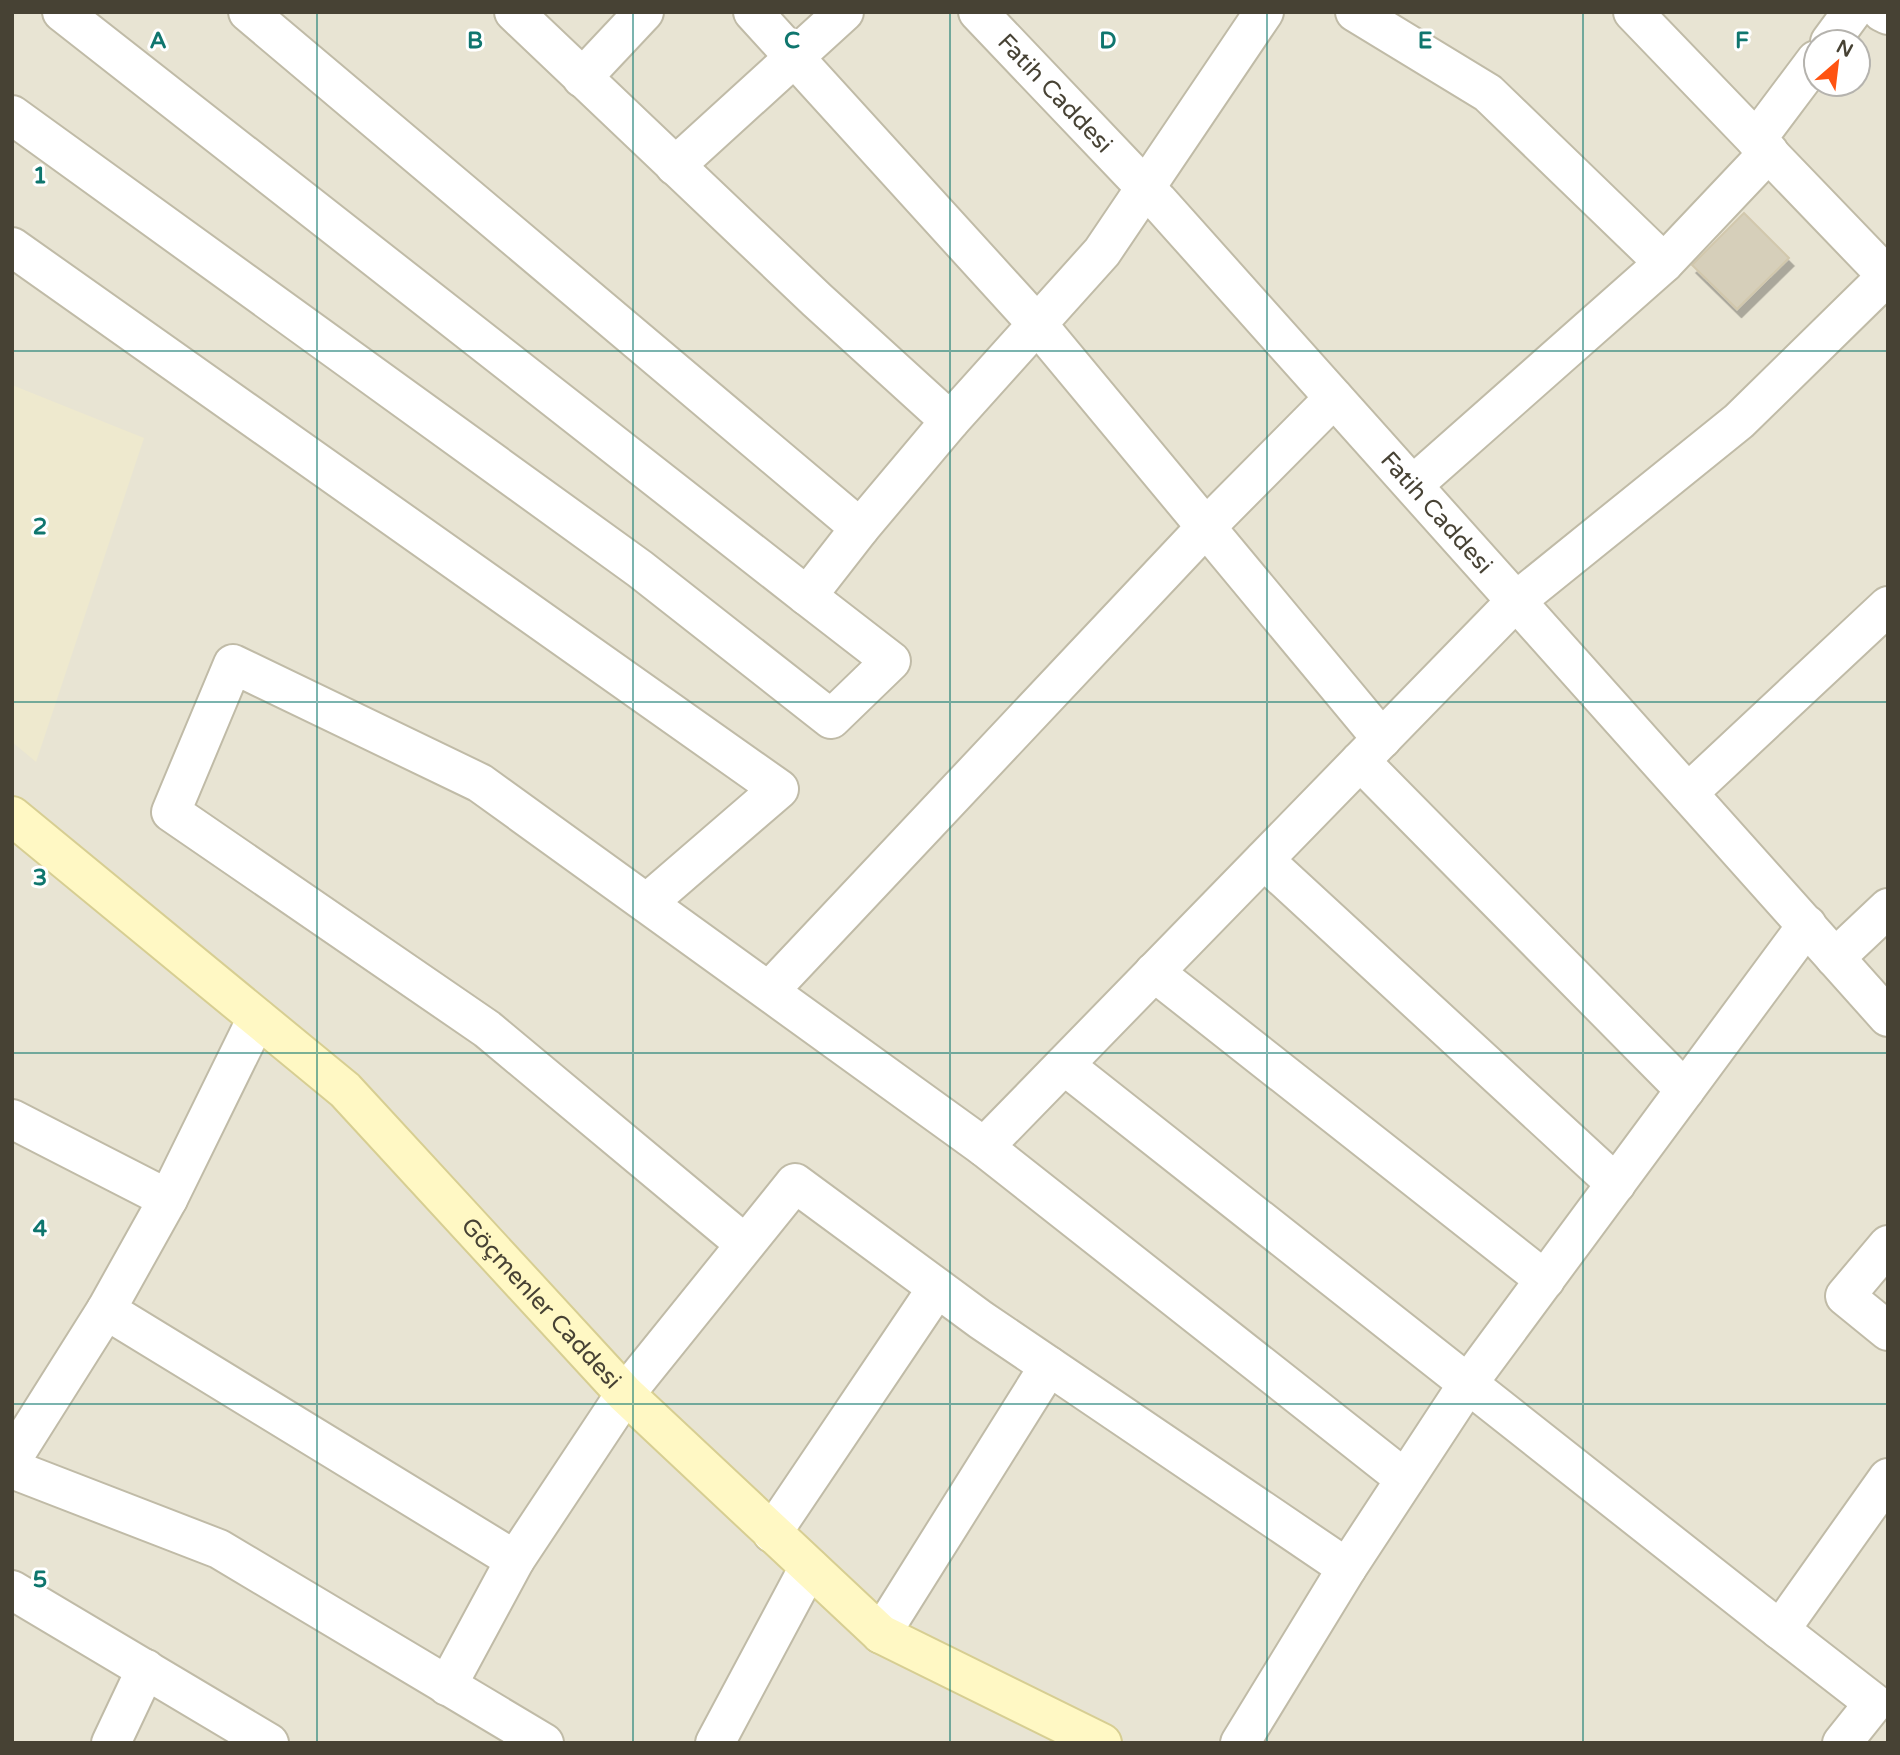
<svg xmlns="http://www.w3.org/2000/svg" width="1900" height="1755" font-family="'Varela Round',sans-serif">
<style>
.residential{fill:#e8e4d3;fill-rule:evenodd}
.education{fill:#eee9ce}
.building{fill:#d6cfba;stroke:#d2c8ad;stroke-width:2;filter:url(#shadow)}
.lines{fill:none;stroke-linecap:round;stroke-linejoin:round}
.minor-casing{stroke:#c0bba7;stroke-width:42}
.tertiary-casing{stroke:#c0bba7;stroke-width:42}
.secondary-casing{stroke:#d7ce92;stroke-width:42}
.minor{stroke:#fff;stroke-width:38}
.tertiary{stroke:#fff;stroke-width:38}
.secondary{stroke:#fff8c4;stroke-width:38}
.grid{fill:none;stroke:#0f766e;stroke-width:2;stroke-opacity:0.55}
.labels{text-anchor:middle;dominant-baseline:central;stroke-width:6;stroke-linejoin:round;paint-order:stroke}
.street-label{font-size:24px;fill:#474234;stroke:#fff}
.grid-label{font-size:23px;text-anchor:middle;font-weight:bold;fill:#0f766e;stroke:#fff;stroke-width:6;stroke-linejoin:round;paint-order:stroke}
</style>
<defs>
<filter id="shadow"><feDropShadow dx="4.5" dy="8" stdDeviation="0" flood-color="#0004"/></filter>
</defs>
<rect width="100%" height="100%" fill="#f4f1e5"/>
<!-- residential -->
<path class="residential" d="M12,12h1876v1731h-1876zM1816,42h42v42h-42z"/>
<!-- education -->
<polygon class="education" points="12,385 144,438 36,762 12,742"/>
<!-- building -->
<polygon class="building" points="1744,213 1789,258 1737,309 1692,265"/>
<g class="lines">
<!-- minor casing -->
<g class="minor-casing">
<g id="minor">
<polyline points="62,12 807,596 860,528"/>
<polyline points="248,12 860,528 950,421"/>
<polyline points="514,12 817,300 950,421 1102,252 1264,12"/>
<polyline points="753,12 1037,324 1382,739"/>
<polyline points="1355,12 1488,93 1664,263 1413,485"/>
<polyline points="1633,12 1888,277"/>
<polyline points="1882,12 1888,15"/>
<polyline points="1830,42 1852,12"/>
<polyline points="582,78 644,12"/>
<polyline points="12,115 640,569 831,719 891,661 807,596"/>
<polyline points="1756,140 1816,60"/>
<polyline points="675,166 844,12"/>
<polyline points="12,247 779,789 647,903"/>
<polyline points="1664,263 1769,152"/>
<polyline points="1360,761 1685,1090"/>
<polyline points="1688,793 1888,606"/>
<polyline points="1264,860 1616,1184"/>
<polyline points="1835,958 1888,908"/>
<polyline points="1154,972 1545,1280"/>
<polyline points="769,991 1205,528 1334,398"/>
<polyline points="1064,1065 1780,1630 1888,1478"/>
<polyline points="12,1119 168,1199 257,1018"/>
<polyline points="168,1199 106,1310 515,1560 625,1394 795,1183 981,1320 1347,1568 1469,1382 1807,925"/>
<polyline points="745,1244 487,1029 171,812 233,664 480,783 984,1147"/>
<polyline points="1888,1245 1845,1296 1888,1331"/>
<polyline points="12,1459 106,1310"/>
<polyline points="12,1469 219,1549 544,1743"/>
<polyline points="1405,1479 984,1147 1516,601 1739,421 1887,276"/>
<polyline points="772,1533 937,1288"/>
<polyline points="12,1590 269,1743"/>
<polyline points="1780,1630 1874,1703 1842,1743"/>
<polyline points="881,1634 1049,1366"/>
<polyline points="447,1686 515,1560"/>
<polyline points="111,1743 146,1669"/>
<polyline points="715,1743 809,1567"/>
<polyline points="1240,1743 1347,1568"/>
</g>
</g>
<!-- tertiary casing -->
<g class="tertiary-casing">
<g id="tertiary">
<path id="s1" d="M978,12l180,189 730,816"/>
</g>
</g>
<!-- secondary casing -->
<g class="secondary-casing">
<g id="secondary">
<path id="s2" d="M12,816l333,274 280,304 256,240 221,109"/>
</g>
</g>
<!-- minor -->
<use href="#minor" class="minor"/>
<!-- tertiary -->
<use href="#tertiary" class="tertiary"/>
<!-- secondary -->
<use href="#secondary" class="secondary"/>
</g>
<!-- grid -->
<path class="grid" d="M317,12v1731M633,12v1731M950,12v1731M1267,12v1731M1583,12v1731M12,351h1876M12,702h1876M12,1053h1876M12,1404h1876"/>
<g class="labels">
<!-- street labels -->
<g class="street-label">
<text stroke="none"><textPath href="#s1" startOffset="112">Fatih Caddesi</textPath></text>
<text stroke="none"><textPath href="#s1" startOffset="679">Fatih Caddesi</textPath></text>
<text stroke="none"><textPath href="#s2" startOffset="721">Göçmenler Caddesi</textPath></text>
</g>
</g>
<g class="grid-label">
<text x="158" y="48">A</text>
<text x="475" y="48">B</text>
<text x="792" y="48">C</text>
<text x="1108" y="48">D</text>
<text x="1425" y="48">E</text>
<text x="1742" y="48">F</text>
<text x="40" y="183">1</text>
<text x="40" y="534">2</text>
<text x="40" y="885">3</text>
<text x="40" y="1236">4</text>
<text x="40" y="1587">5</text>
</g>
<!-- border -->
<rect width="1900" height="1755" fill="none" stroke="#474234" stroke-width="28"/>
<!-- north arrow -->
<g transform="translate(1837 63) rotate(28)"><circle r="33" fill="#ffffff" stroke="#b5b3ae" stroke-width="2"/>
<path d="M0-5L12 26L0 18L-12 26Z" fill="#ff5311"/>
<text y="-10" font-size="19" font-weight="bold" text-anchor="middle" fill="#474234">N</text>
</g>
</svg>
